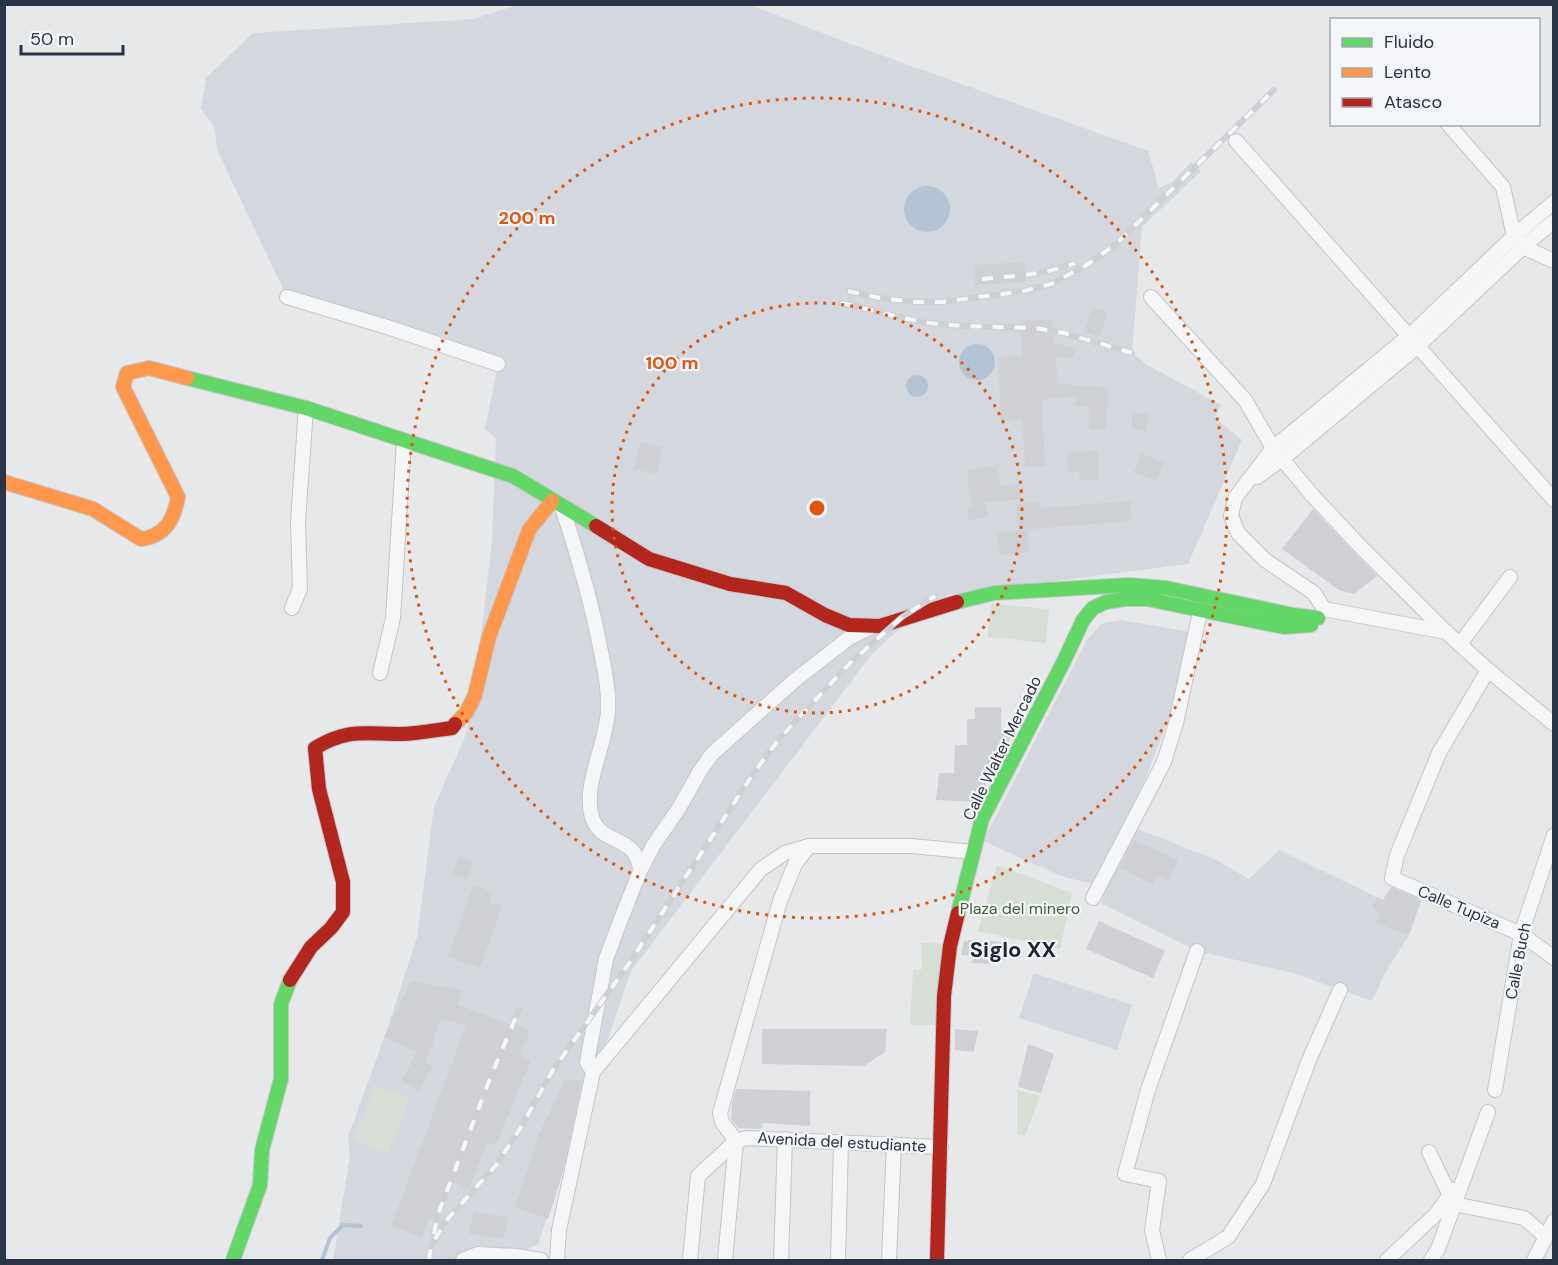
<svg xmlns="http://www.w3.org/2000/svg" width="1558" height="1265" font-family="'DM Sans',sans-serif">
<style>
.built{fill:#d4d7dd}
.green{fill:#d6ded6}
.water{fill:#b4c4d5}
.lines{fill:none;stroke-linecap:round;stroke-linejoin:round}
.stream{stroke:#b4c4d5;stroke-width:4}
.building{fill:#ced0d3}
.street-casing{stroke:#c4c6c8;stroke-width:16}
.fast-casing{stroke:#c4c6c8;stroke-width:16}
.slow-casing{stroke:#c4c6c8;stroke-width:16}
.jam-casing{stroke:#c4c6c8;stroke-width:16}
.street{stroke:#f5f6f7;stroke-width:14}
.fast{stroke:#63d668;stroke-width:14}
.slow{stroke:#ff974d;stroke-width:14}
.jam{stroke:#b3261e;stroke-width:14}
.rail-casing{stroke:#cecfd2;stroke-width:6}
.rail{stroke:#f4f6f9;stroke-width:4;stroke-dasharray:11;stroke-linecap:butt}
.ring{fill:none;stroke:#df570f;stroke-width:3;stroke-dasharray:3 6}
.labels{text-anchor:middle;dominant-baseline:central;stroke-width:4.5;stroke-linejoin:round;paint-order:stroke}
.street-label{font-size:16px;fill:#2b3445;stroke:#f4f6f9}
.park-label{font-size:16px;fill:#3f6138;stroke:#f4f6f9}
.district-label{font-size:22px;font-weight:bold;fill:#1d2536;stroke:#f4f6f9}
.centre{fill:#df570f;stroke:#f4f6f9;stroke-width:3}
.ring-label{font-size:18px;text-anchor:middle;font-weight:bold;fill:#df570f;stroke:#f4f6f9;stroke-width:4.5;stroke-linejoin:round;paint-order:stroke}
</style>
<rect width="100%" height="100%" fill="#e6e8ea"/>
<!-- built -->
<g class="built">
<polygon points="517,5 751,5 853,45 1148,151 1159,188 1173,181 1191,162 1201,171 1142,227 1132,353 1149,366 1221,405 1215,418 1242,440 1188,564 946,595 946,599 907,622 872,654 631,971 538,1244 507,1260 333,1260 350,1156 348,1137 388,1027 417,937 434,807 465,737 479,681 481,637 492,541 496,438 485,429 498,365 287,297 217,150 215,129 201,108 206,78 253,33 474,19"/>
<polygon points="1121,620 1190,632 1169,718 1135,805 1096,885 1061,876 983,841 1087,640 1101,624"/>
<polygon points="1130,826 1214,859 1249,879 1279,850 1383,900 1391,887 1408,891 1421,901 1409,935 1385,973 1372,1001 1293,973 1197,951 1101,903"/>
<polygon points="1034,973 1132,1005 1117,1050 1019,1018"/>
</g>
<!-- green -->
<g class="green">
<polygon points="991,604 1049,609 1046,643 988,637"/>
<polygon points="997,865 1072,893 1060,949 978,931"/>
<polygon points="921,943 948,944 940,1025 910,1025 913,970 922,969"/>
<polygon points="375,1085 410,1099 388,1154 353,1140"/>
<polygon points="1017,1090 1040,1096 1025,1136 1017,1134"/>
</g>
<!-- water -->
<g class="water">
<circle cx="927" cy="209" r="23"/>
<circle cx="977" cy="362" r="18"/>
<circle cx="917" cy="386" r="11"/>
</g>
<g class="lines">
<!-- stream -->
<polyline class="stream" points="322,1260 330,1238 343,1225 361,1226"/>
</g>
<!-- building -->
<g class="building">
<polygon points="1025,262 1026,282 975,285 974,265"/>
<polygon points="1093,307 1108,312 1099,337 1084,332"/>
<polygon points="1052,319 1054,343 1076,348 1073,359 1055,356 1058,384 1109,387 1106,429 1089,429 1090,407 1075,406 1076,397 1042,400 1045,466 1025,467 1022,419 1001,420 998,357 1022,356 1019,321"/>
<polygon points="1132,413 1148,414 1147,431 1132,430"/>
<polygon points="640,442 663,447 657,474 634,469"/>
<polygon points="1098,451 1099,479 1080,480 1079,472 1068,473 1067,452"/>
<polygon points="1142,453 1164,463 1156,481 1134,472"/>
<polygon points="997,466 1000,486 1019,484 1021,499 986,503 988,518 969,520 967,506 971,506 967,470"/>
<polygon points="1038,501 1040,508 1130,501 1132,521 1019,530 1016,504"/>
<polygon points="1313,509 1377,576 1354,594 1339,590 1282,549"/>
<polygon points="1027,530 1029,552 999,555 997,533"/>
<polygon points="975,707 1001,707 1001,729 1013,733 977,802 936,800 939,773 954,773 955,745 967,745 967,719 975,719"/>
<polygon points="1134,840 1178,860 1168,881 1157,876 1153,884 1120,868"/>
<polygon points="459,856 473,861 467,879 452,874"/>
<polygon points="473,885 493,892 489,902 502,906 480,968 448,957"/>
<polygon points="1391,887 1421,901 1409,935 1376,923 1381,914 1372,908 1378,897 1383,900"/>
<polygon points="1099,921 1165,951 1153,978 1086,949"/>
<polygon points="968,940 1009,942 1009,957 988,950 989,964 971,963 983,948 974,945 976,956 961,955 964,941 967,942"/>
<polygon points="411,981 462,990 458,1005 516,1027 517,1025 530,1030 520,1055 531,1060 496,1145 487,1142 469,1189 453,1182 439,1220 430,1217 422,1237 391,1226 466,1025 441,1019 426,1063 432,1067 418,1091 401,1081 417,1052 384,1037"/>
<polygon points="762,1029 887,1029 885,1052 864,1066 762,1064"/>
<polygon points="955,1029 978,1031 974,1052 955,1050"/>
<polygon points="1028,1044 1054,1054 1041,1093 1018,1087"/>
<polygon points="565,1080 582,1081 560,1182 548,1219 515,1207 539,1134"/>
<polygon points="736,1089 810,1091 810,1126 763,1123 761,1129 738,1128 731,1119 732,1104"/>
<polygon points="474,1212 509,1218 503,1239 468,1233"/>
</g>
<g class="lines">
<!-- street casing -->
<g class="street-casing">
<g id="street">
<polyline points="1448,124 1503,187 1514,236 1523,247 1554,261"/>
<polyline points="1236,141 1554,500"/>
<polyline points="1554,202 1514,236 1409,336 1273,448 1235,498 1231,516 1238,533 1265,560 1314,593 1324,609 1446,632 1488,670 1554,724"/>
<polyline points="287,297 387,327 498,364"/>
<polyline points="1151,297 1245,400 1273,448 1312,495 1359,545 1446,632"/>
<polyline points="1257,477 1282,459 1418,346 1523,247 1554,221"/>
<path d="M562,507c15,46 29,92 38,140 4,20 9,42 8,63 -1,33 -26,76 -16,107 8,29 46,17 48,54"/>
<polyline points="292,608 300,589 298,522 306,408"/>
<polyline points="1460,644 1510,577"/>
<polyline points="1488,670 1439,753 1397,855 1392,878 1521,934 1554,958"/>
<polyline points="380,673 393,618 404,441"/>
<polyline points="1093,898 1164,762 1176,723 1200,612"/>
<polyline points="593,1072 587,1062 606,959 619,924 640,871 653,846 679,808 700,771 712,754 795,680 849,638 869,628"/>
<polyline points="1495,1090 1521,934 1554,835"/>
<polyline points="1429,1152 1454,1204 1524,1218 1545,1236"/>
<polyline points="463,1260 478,1254 516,1256 541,1260"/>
<polyline points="557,1260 559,1230 593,1072 761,869 785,853 809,846 912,846 973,852"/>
<polyline points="690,1260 698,1176 736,1141 747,1138 941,1147"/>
<polyline points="725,1260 736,1141 722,1122 720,1113 780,901 795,864 809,846"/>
<polyline points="781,1260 785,1139"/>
<polyline points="838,1260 841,1142"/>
<polyline points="889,1260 894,1144"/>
<polyline points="1159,1260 1152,1230 1159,1181 1125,1174 1148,1090 1197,951"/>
<polyline points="1190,1260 1228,1237 1263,1184 1309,1060 1340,990"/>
<polyline points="1387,1260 1436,1214 1453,1190"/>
<polyline points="1431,1260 1438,1249 1488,1112"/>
<polyline points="1534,1260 1554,1221"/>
</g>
</g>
<!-- fast casing -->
<g class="fast-casing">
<g id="fast">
<polyline points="187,378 306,408 513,476 596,526"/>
<polyline points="957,602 994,593 1129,585 1166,588 1293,615 1318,618"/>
<polyline points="958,913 982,819 1064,661 1083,620 1093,608 1106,602 1125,599 1147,599 1284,627 1311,625"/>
<polyline points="233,1260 260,1185 262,1150 281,1079 281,1004 290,980"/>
</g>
</g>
<!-- slow casing -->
<g class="slow-casing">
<g id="slow">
<path d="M4,482l89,27 48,30c24,-3 33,-19 37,-42l-55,-110 4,-14 22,-5 38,10"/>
<polyline points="455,724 466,713 475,695 489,637 529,530 552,501"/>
</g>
</g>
<!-- jam casing -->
<g class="jam-casing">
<g id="jam">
<polyline points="596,526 649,559 730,584 786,593 825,615 849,625 880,626 957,602"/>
<path d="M290,980l21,-33 20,-19 12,-16v-30l-24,-93 -4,-41c34,-20 49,-14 86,-14 17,0 34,-4 51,-6l3,-4"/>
<polyline points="937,1260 944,996 950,946 958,913"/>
</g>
</g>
<!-- street -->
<use href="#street" class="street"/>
<!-- fast -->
<use href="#fast" class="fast"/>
<!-- slow -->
<use href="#slow" class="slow"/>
<!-- jam -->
<use href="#jam" class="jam"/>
<!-- rail casing -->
<g class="rail-casing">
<g id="rail">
<path d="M982,279c32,-3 63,-4 93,-16"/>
<polyline points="848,291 880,298 914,302 942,302 1024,291 1051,284 1085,266 1116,244 1274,90"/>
<polyline points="841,303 921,322 961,326 1035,328 1064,333 1132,353"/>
<polyline points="434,1234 437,1217 491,1076 519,1010"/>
<polyline points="429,1260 431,1246 445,1222 497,1164 521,1127 553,1070 630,962 753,774 779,739 849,664 902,617 935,596"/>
</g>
</g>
<!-- rail -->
<use href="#rail" class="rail"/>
</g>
<!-- distance rings -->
<g class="ring">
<circle cx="817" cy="508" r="205"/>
<circle cx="817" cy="508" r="410"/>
</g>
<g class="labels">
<!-- street labels -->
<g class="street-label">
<text transform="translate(1002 748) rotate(-64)">Calle Walter Mercado</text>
<text transform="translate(1459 907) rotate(23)">Calle Tupiza</text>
<text transform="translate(1518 961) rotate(-79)">Calle Buch</text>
<text transform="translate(842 1142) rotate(3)">Avenida del estudiante</text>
</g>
<!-- park labels -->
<g class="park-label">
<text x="1020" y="908">Plaza del minero</text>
</g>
<!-- district labels -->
<g class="district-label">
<text x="1013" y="949">Siglo XX</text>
</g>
</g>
<circle cx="817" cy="508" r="9" class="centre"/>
<g class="ring-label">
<text x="527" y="224">200 m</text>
<text x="672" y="369">100 m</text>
</g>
<!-- border -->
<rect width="1558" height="1265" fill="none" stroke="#2b3445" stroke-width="12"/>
<!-- legend -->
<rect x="1330" y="18" width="210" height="108" fill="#f4f6f9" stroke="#a4a8b1" stroke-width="1.5"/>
<rect x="1342" y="38" width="30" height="9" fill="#63d668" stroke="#a4a8b1" stroke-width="1.5"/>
<text x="1384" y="48" font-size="18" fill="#2b3445">Fluido</text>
<rect x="1342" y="68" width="30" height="9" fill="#ff974d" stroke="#a4a8b1" stroke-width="1.5"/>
<text x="1384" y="78" font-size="18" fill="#2b3445">Lento</text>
<rect x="1342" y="98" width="30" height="9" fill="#b3261e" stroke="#a4a8b1" stroke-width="1.5"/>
<text x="1384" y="108" font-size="18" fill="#2b3445">Atasco</text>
<!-- scale -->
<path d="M21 45v9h102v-9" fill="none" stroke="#2b3445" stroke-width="3"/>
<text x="30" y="45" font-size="18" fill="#2b3445" stroke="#f4f6f9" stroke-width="4.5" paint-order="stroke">50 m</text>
</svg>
